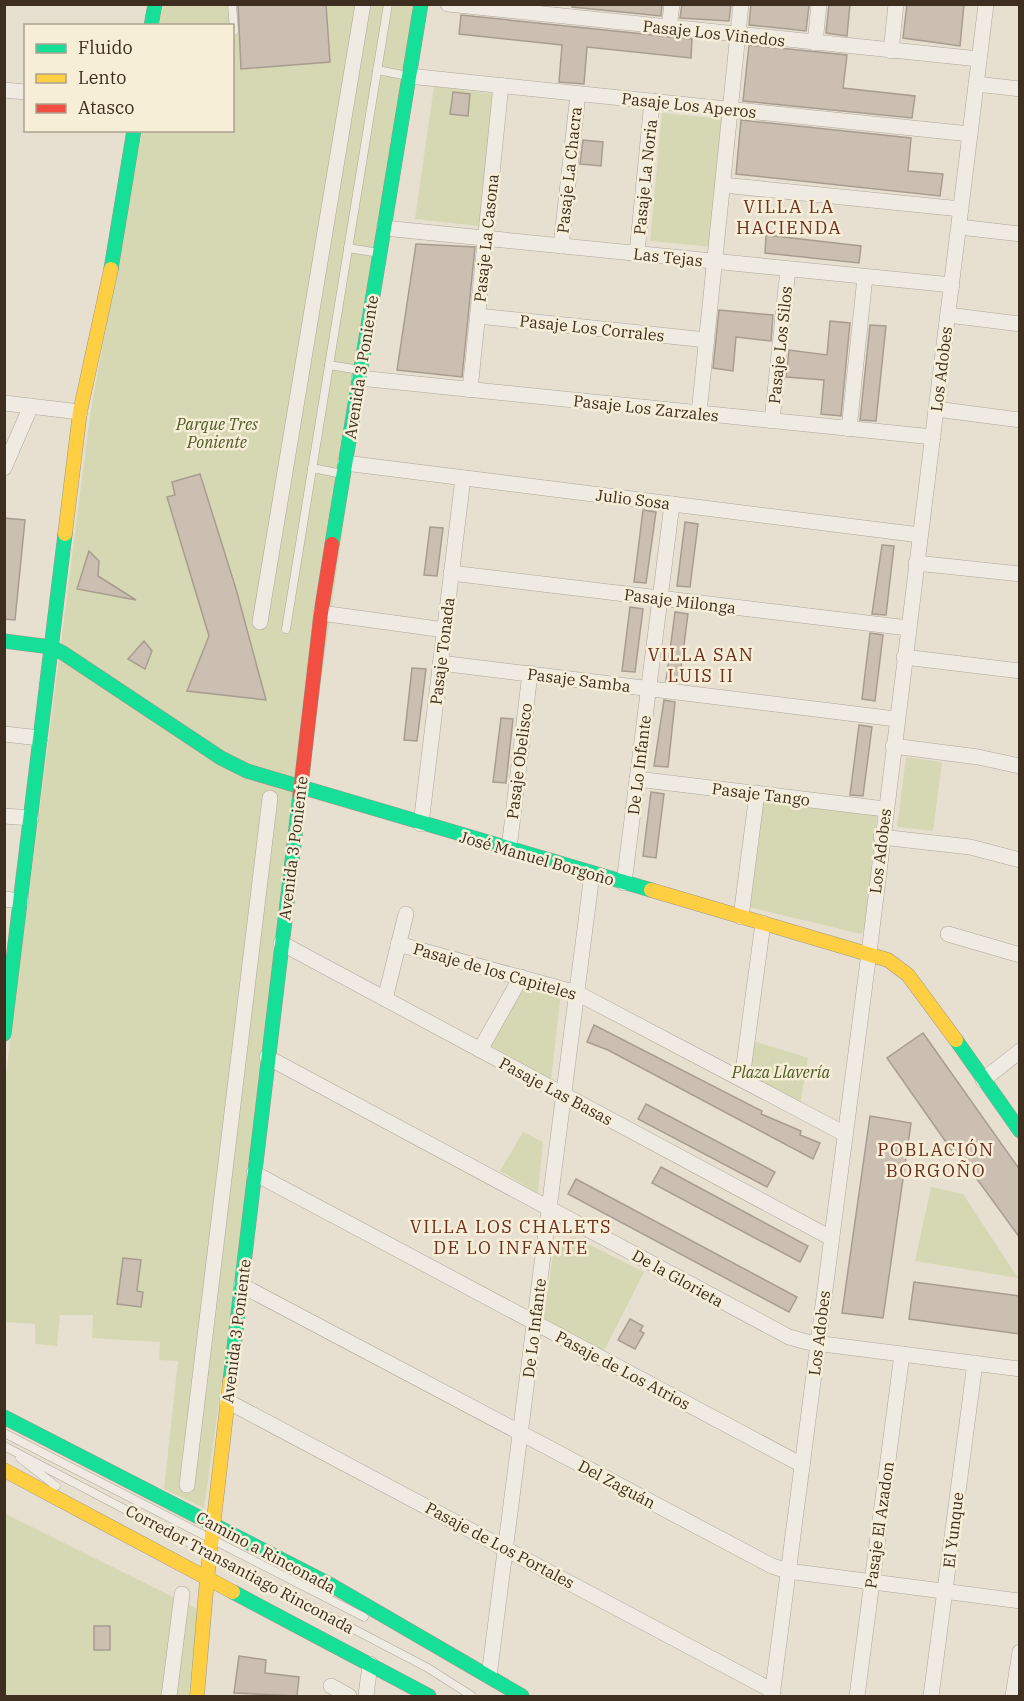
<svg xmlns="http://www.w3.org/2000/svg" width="1024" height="1701" font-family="'IBM Plex Serif',serif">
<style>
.green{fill:#d6d7b3}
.building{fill:#cbbfb2;stroke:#a89c90;stroke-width:1.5}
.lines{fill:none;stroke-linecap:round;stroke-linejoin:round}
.lane-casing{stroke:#ada599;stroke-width:9}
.street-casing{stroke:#ada599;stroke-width:16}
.fast-casing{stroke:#9c958a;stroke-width:15}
.slow-casing{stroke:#9c958a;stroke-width:15}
.jam-casing{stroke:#9c958a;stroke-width:15}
.lane{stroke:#efebe3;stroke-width:8}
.street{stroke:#efebe3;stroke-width:15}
.fast{stroke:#16e098;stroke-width:14}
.slow{stroke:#ffcf43;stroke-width:14}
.jam{stroke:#f24e42;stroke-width:14}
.labels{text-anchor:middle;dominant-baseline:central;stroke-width:5;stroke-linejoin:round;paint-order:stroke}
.street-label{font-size:16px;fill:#3d2e20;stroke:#f7eed8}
.park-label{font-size:16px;font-style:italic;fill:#4d5a26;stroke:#f7eed8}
.neighbourhood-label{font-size:18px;letter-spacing:1.5px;fill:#6b2e1e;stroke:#f7eed8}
</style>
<rect width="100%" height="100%" fill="#e7e0d1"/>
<!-- green -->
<g class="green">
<polygon points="163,5 417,5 204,1508 164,1489 178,1361 159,1360 160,1342 92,1338 93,1315 60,1315 57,1346 35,1344 35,1324 5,1322 4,1092 11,1034 90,415 142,131 232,130 232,26 159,25"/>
<polygon points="434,86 494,94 479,226 415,219"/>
<polygon points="662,113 725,119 713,247 650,241"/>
<polygon points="906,757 942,762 933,831 897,827"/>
<polygon points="760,801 877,815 865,927 861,934 749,907"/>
<polygon points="522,984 561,993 551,1080 491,1046"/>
<polygon points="750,1040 808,1058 800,1105 745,1077"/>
<polygon points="523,1132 543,1142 538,1193 500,1171"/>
<polygon points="931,1187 963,1194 1018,1278 915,1261"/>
<polygon points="574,1237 644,1272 603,1353 543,1323 555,1240"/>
<polygon points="4,1513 197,1609 189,1696 5,1696"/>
</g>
<!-- building -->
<g class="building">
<polygon points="238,4 326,4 330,62 241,69"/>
<polygon points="572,4 662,4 661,16 572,7"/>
<polygon points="682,4 731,4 729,21 680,18"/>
<polygon points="751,4 809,5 806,31 749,25"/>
<polygon points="829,4 850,4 847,36 826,33"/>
<polygon points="907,4 964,4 960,46 903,38"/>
<polygon points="461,15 692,39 691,58 587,47 584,84 559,82 562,45 459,34"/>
<polygon points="749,45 847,55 843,88 915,96 912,118 743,101"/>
<polygon points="453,92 470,94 468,116 450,114"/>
<polygon points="741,120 911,138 908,171 943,174 940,196 736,174"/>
<polygon points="583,140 603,142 601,166 580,164"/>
<polygon points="766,235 861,246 859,263 765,253"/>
<polygon points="416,244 475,247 462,377 397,370"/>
<polygon points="719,310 773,315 771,341 736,337 733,371 713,368"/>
<polygon points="830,321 850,323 841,416 821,414 824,380 786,377 789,350 827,355"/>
<polygon points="870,325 886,326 876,421 860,420"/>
<polygon points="200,474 236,589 266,700 187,691 209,636 167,497 175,495 172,482"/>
<polygon points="643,510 656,512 646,583 634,582"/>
<polygon points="4,518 25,520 15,620 4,619"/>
<polygon points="685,522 698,524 690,587 677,586"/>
<polygon points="430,527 443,528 437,576 424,575"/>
<polygon points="882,545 894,546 886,615 872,614"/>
<polygon points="89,551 99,561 98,576 136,600 77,589"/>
<polygon points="630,607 643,609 635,672 622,671"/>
<polygon points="675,612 688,614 679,683 666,681"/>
<polygon points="870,633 883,635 875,701 862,699"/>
<polygon points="144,641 152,651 145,669 128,659"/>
<polygon points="412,668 426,669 417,741 404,740"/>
<polygon points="664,700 675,702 668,767 654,766"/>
<polygon points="501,718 513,719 506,783 493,782"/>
<polygon points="859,725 872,727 863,796 850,795"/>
<polygon points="651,792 664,794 656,858 643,856"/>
<polygon points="594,1025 762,1111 761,1114 801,1131 800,1135 820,1143 813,1159 608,1050 587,1042"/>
<polygon points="923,1033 1020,1170 1020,1238 958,1153 955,1155 887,1058"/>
<polygon points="646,1104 775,1172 767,1187 638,1119"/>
<polygon points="870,1116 911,1123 883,1318 842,1313"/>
<polygon points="661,1167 808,1246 800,1262 652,1183"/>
<polygon points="576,1179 797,1297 789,1312 568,1194"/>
<polygon points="123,1258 141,1260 137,1291 143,1292 141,1307 117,1304"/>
<polygon points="914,1282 1020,1296 1020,1334 909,1319"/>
<polygon points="630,1319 643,1326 640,1331 644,1333 635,1349 618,1340"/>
<rect x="94" y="1626" width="16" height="24"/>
<polygon points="239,1656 266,1660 265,1673 299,1677 297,1696 234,1693"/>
</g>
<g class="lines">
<!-- lane casing -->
<g class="lane-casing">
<g id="lane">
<polyline points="232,4 234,31"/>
<polyline points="377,70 408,76"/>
<polyline points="348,248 379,253"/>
<polyline points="329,365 360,370"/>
<polyline points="312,468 343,474"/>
<polyline points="286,629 388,4"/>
<polyline points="4,1433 364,1617"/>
<polyline points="4,1446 428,1668 472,1696"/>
<polyline points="20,1458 56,1486"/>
</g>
</g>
<!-- street casing -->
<g class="street-casing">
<g id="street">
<polyline points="448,4 979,59"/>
<polyline points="669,28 672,4"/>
<polyline points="815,43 819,4"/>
<polyline points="891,51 896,4"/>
<polyline points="409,76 970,134"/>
<polyline points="976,84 1020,89"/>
<polyline points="4,90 26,92"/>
<polyline points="723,185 961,209"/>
<polyline points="959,227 1020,234"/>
<polyline points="384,228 952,285"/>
<polyline points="561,246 578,94"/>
<polyline points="637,253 652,101"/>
<polyline points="948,315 1020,324"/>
<polyline points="478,316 707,340"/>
<polyline points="359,378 933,437"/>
<polyline points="470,390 501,85"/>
<polyline points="4,403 80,412"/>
<polyline points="936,409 1020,420"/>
<polyline points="699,413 741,4"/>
<polyline points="772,421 788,269"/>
<polyline points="849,429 865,277"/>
<polyline points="345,463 920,535"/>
<polyline points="4,468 31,406"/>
<polyline points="916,563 1020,574"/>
<polyline points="451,573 908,628"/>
<polyline points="321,613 445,630"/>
<polyline points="260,622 363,4"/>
<polyline points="904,657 1020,671"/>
<polyline points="440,663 896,719"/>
<polyline points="4,734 40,738"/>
<polyline points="893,746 978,757 1020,766"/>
<polyline points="637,779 885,809"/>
<polyline points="4,816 31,818"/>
<polyline points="421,824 463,478"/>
<polyline points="881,837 970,847 1020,860"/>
<polyline points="509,849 530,673"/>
<polyline points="624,883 672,504"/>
<polyline points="4,899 21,901"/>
<polyline points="741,917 757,793"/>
<polyline points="948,934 1020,955"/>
<polyline points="281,943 831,1238"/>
<polyline points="398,944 577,993 845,1134"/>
<polyline points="385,999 406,914"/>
<polyline points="480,1050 521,977"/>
<polyline points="267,1057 789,1337 807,1342 1020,1369"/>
<polyline points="742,1079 763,923"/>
<polyline points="983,1080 1020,1051"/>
<polyline points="254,1173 802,1465"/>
<polyline points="241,1285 772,1566 788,1571 1020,1601"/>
<polyline points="227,1401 773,1691"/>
<polyline points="187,1485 270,798"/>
<polyline points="489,1676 592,874"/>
<polyline points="331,1686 349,1696"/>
<polyline points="169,1696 182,1594"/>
<polyline points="366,1696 370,1664"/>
<polyline points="772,1696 869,953 986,4"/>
<polyline points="857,1696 902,1354"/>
<polyline points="931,1696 975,1363"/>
<polyline points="1013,1696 1020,1652"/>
</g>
</g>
<!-- fast casing -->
<g class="fast-casing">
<g id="fast">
<polyline points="151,26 155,4"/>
<polyline points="111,269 134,130"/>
<polyline points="332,544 421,4"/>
<polyline points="4,641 51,647 63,653 221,758 247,771 651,890"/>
<polyline points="4,1034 65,534"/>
<polyline points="956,1040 1020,1131"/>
<polyline points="230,1381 300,794"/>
<polyline points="4,1417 331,1585 522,1696"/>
<polyline points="233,1592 429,1696"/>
</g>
</g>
<!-- slow casing -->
<g class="slow-casing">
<g id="slow">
<polyline points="65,534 80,412 111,269"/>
<polyline points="651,890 888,960 908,975 956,1040"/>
<polyline points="4,1470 233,1592"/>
<polyline points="197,1696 207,1579 230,1381"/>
</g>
</g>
<!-- jam casing -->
<g class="jam-casing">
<polyline id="jam" points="300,794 321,613 332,544"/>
</g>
<!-- lane -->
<use href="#lane" class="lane"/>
<!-- street -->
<use href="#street" class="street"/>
<!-- fast -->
<use href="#fast" class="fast"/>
<!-- slow -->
<use href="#slow" class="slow"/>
<!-- jam -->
<use href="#jam" class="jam"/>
</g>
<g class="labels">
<!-- street labels -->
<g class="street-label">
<text transform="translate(714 33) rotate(6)">Pasaje Los Viñedos</text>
<text transform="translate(689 105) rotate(6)">Pasaje Los Aperos</text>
<text transform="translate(569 170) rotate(-84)">Pasaje La Chacra</text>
<text transform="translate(645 177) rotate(-84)">Pasaje La Noria</text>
<text transform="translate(486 238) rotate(-84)">Pasaje La Casona</text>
<text transform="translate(668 257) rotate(6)">Las Tejas</text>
<text transform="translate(592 328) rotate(6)">Pasaje Los Corrales</text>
<text transform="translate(780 345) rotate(-84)">Pasaje Los Silos</text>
<text transform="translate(361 367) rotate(-81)">Avenida 3 Poniente</text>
<text transform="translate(941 369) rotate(-83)">Los Adobes</text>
<text transform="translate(646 408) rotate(6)">Pasaje Los Zarzales</text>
<text transform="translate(633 499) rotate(7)">Julio Sosa</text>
<text transform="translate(680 601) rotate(7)">Pasaje Milonga</text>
<text transform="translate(442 651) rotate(-83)">Pasaje Tonada</text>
<text transform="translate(579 680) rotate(7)">Pasaje Samba</text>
<text transform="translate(519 761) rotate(-83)">Pasaje Obelisco</text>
<text transform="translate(639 765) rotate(-83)">De Lo Infante</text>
<text transform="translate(761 794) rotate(7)">Pasaje Tango</text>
<text transform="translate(293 848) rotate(-83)">Avenida 3 Poniente</text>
<text transform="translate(880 851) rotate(-83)">Los Adobes</text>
<text transform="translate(537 858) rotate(16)">José Manuel Borgoño</text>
<text transform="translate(495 971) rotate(16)">Pasaje de los Capiteles</text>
<text transform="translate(556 1091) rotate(28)">Pasaje Las Basas</text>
<text transform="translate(678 1278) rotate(29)">De la Glorieta</text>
<text transform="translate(534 1328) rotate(-83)">De Lo Infante</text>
<text transform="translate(236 1331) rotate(-83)">Avenida 3 Poniente</text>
<text transform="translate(819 1333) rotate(-83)">Los Adobes</text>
<text transform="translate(623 1370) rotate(28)">Pasaje de Los Atrios</text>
<text transform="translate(617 1484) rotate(28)">Del Zaguán</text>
<text transform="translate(879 1525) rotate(-82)">Pasaje El Azadon</text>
<text transform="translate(953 1530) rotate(-83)">El Yunque</text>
<text transform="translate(500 1545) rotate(28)">Pasaje de Los Portales</text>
<text transform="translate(266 1552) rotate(28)">Camino a Rinconada</text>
<text transform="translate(240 1569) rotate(28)">Corredor Transantiago Rinconada</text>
</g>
<!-- park labels -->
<g class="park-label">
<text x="217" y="424">Parque Tres<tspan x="217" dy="18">Poniente</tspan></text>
<text x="781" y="1072">Plaza Llavería</text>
</g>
<!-- neighbourhood labels -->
<g class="neighbourhood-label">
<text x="789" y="206">VILLA LA<tspan x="789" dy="21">HACIENDA</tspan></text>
<text x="701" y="654">VILLA SAN<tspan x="701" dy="21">LUIS II</tspan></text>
<text x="936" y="1149">POBLACIÓN<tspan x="936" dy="21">BORGOÑO</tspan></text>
<text x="511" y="1226">VILLA LOS CHALETS<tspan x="511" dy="21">DE LO INFANTE</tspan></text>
</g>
</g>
<!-- border -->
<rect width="1024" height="1701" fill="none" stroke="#3d2e20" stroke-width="12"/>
<!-- legend -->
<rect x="24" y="24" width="210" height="108" fill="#f7eed8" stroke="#ada18e" stroke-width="1.5"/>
<rect x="36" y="44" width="30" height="9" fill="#16e098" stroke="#ada18e" stroke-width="1.5"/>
<text x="78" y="54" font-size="18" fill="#3d2e20">Fluido</text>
<rect x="36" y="74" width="30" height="9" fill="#ffcf43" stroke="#ada18e" stroke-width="1.5"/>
<text x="78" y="84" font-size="18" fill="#3d2e20">Lento</text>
<rect x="36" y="104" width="30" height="9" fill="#f24e42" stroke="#ada18e" stroke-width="1.5"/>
<text x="78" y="114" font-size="18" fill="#3d2e20">Atasco</text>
</svg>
